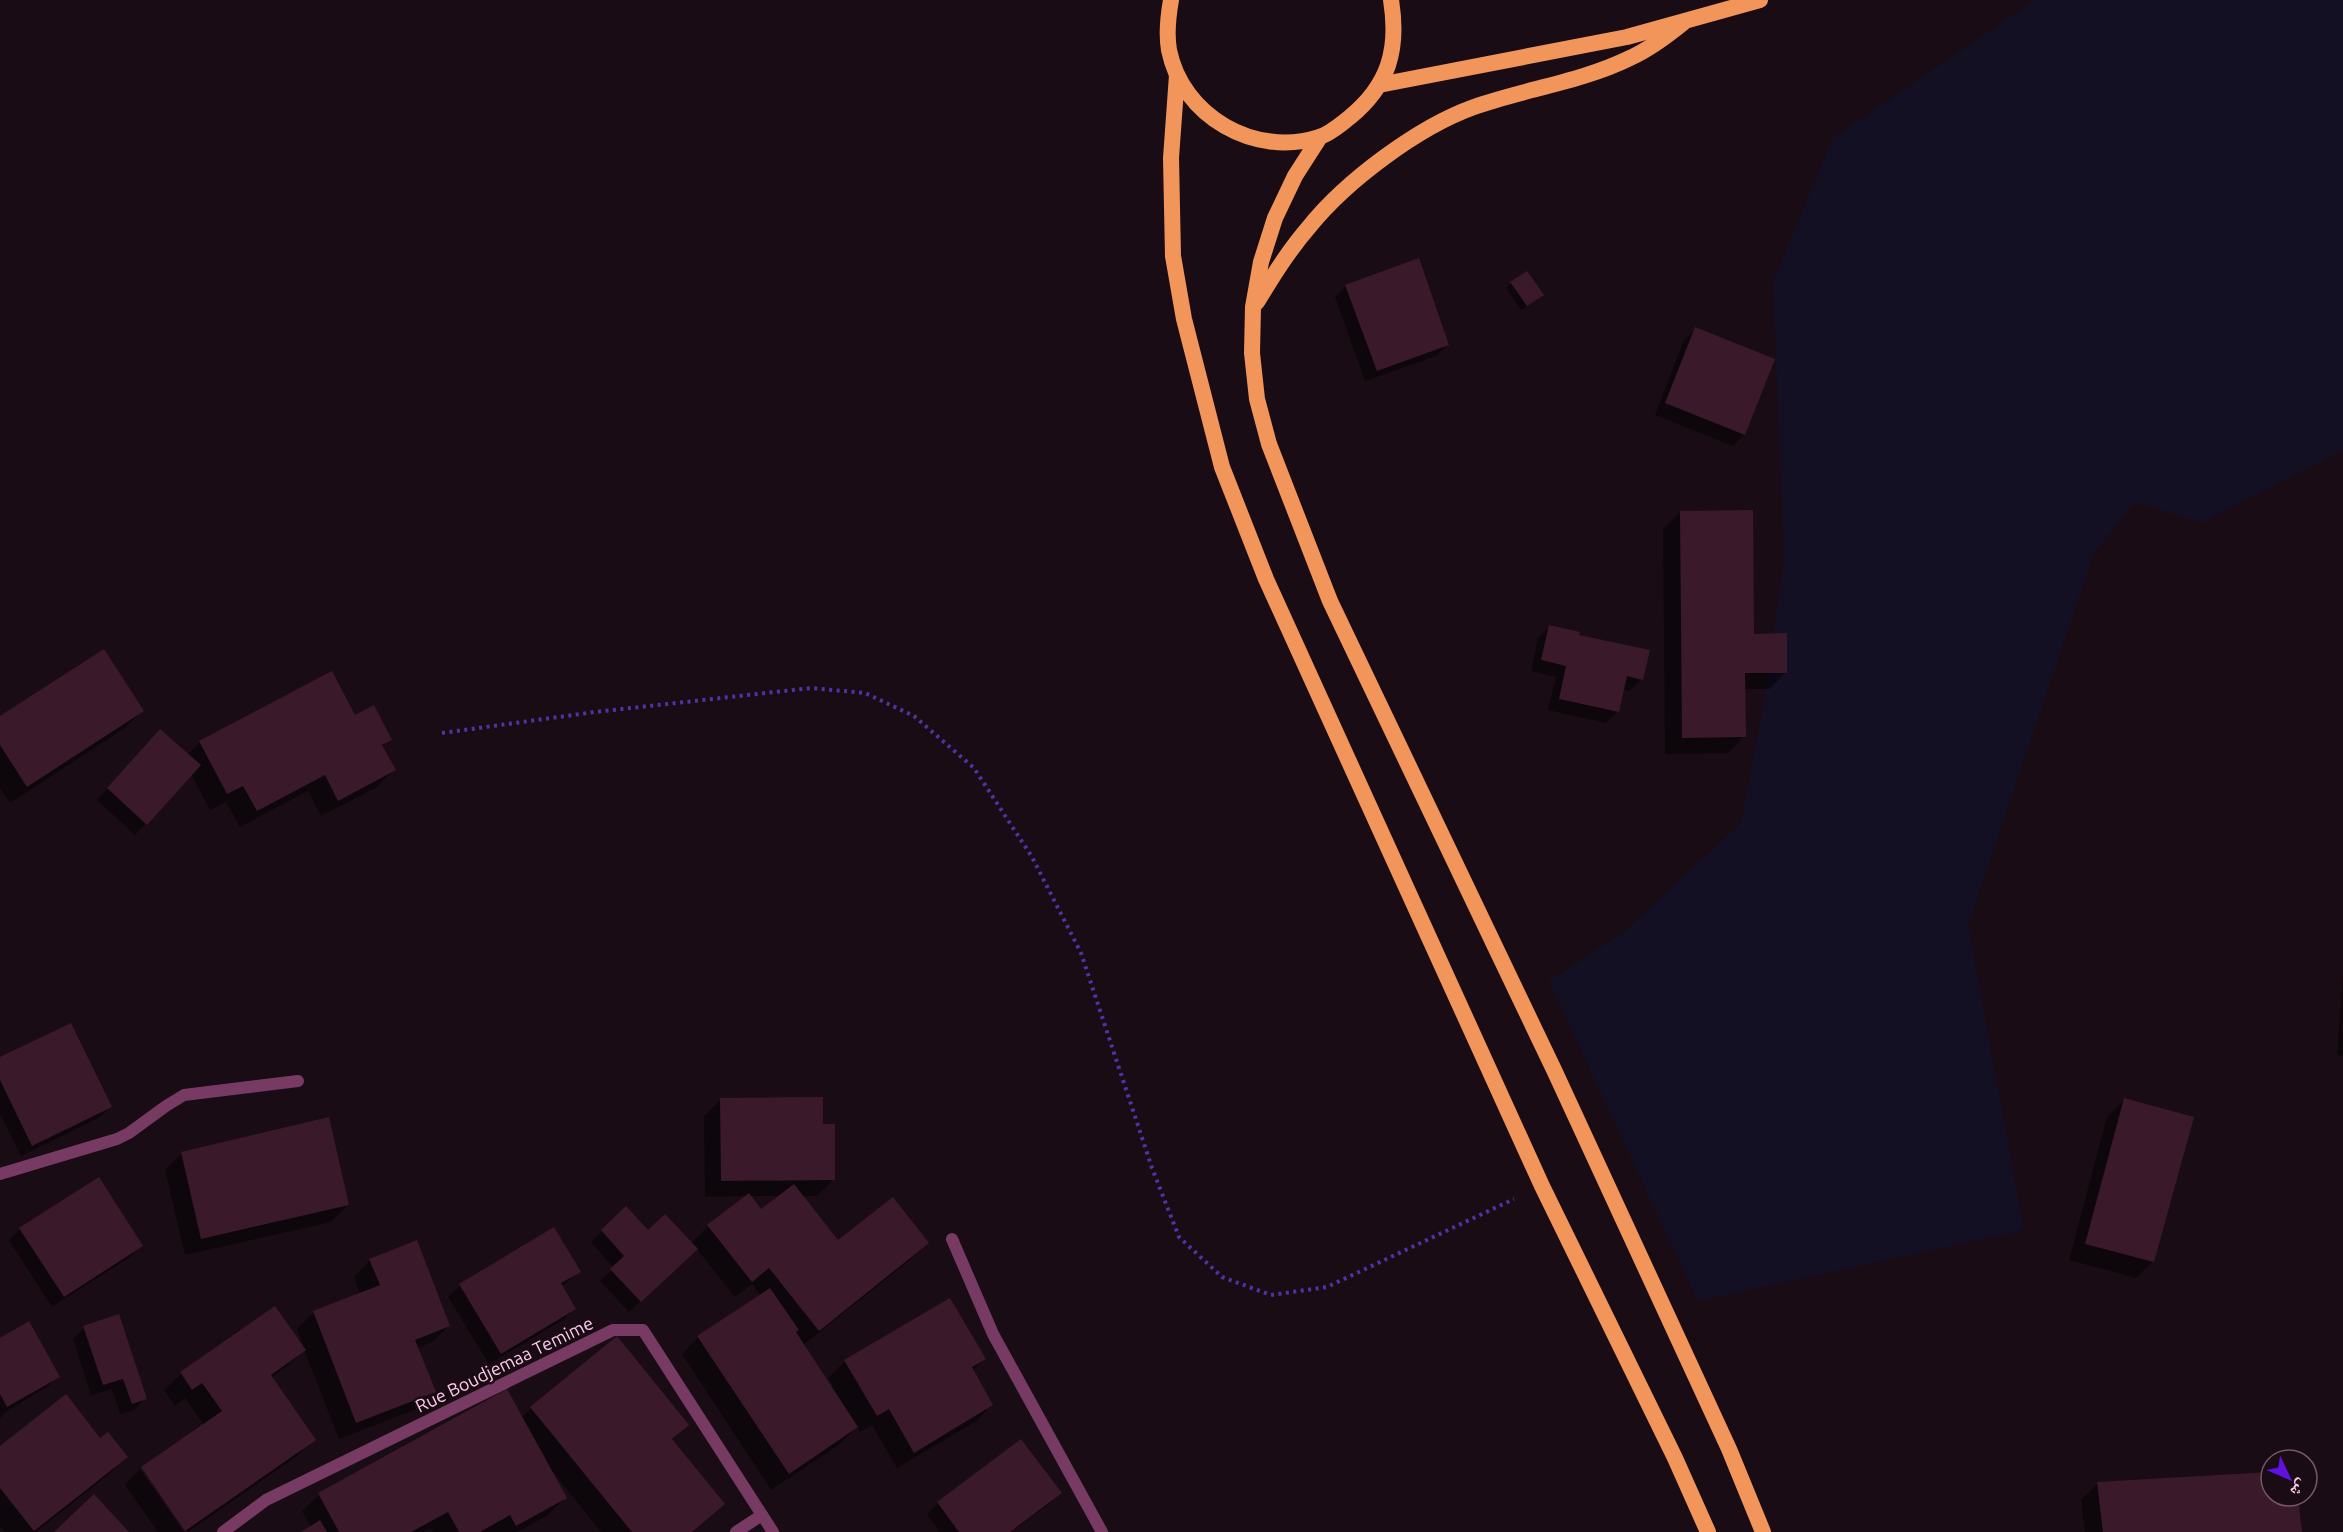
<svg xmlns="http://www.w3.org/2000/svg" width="2343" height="1532" font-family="Ubuntu,'Noto Naskh Arabic',sans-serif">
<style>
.green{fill:#141023}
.shadow{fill:#0007;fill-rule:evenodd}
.building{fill:#3a1a2a}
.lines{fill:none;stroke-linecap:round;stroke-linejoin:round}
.path{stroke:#4d35a3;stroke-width:4;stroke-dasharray:3 4.5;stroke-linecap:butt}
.service{stroke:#763a63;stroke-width:12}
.minor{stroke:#763a63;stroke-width:12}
.trunk{stroke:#f2955a;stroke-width:16}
.labels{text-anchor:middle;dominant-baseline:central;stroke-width:5;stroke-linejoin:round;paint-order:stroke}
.street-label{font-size:18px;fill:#fbc9e7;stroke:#1a0c14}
</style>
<rect width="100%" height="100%" fill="#1a0c14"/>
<!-- green -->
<polygon class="green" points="2035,0 2343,0 2343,450 2202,523 2135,502 2094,553 1968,925 2024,1230 1698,1301 1549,981 1624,932 1741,823 1763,707 1784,559 1773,282 1833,138"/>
<!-- shadow -->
<g class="shadow">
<polygon points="1511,283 1542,295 1521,310 1506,288"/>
<polygon points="1346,286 1448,344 1436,356 1365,381 1335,297"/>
<polygon points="1696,329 1744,434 1733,446 1655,415 1684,340"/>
<polygon points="1680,512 1752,635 1786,672 1769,689 1744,689 1744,736 1728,753 1665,754 1663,529"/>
<polygon points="1549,627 1578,636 1641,679 1630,691 1622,689 1617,712 1606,723 1548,710 1556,677 1531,671 1538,638"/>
<polygon points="142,711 125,728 10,803 0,788 0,718"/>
<polygon points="354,717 390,740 382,747 394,770 377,787 321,816 308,791 240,827 226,802 210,810 191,774 135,835 97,800 149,742 187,755 200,742"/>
<polygon points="2343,974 2343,1056 2337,1055"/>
<polygon points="0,1058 110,1107 99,1118 21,1156 0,1114"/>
<path d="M721,1099l101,27 12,53 -17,17h-16l37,47h89l-17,17 -107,85 27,42 3,-1 -5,-8 17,-17 139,-2 -12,12 20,34 -17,17 -78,46 -25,-43 -12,7 -3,-5 -17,17 -69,46 -89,-136 16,-17 63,-41 -9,-12 -17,13 -39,-49 -67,64 -29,-31 14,-13 -23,-26 34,-33 23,23 43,12 17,-18 38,-30 -41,1 -1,-81zM749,1196h32l-20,15z"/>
<polygon points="2124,1100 2153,1261 2136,1278 2069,1260 2107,1117"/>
<polygon points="182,1153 348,1205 331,1222 185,1255 165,1170"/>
<polygon points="20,1229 141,1246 130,1257 52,1307 9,1240"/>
<polygon points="553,1229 579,1272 561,1287 574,1308 563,1320 489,1364 448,1297 460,1286"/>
<polygon points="370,1260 449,1326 432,1342 417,1348 434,1392 417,1409 339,1439 304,1350 287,1366 271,1378 314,1439 297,1456 188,1532 144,1469 141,1469 204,1425 185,1398 175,1406 164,1390 181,1374 275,1308 303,1346 297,1329 313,1313 360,1294 354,1277"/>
<polygon points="84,1328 145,1398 134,1410 120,1414 112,1389 91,1395 73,1339"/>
<polygon points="0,1339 59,1376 47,1387 7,1411 0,1418"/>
<polygon points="506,1391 521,1418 531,1408 687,1425 672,1441 723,1504 693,1532 601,1532 553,1472 551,1473 565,1498 548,1515 517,1532 433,1532 430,1528 423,1532 304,1532 311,1527 302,1511 319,1495"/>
<polygon points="100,1440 126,1457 109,1474 36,1532 5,1532 0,1526 0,1448"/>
<polygon points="1021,1441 1060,1493 1049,1504 1011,1532 940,1532 927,1514 938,1503"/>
<polygon points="140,1469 184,1532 158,1532 125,1485"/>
<polygon points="2271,1474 2271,1496 2297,1496 2301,1532 2085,1532 2081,1500 2098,1483"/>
</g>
<!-- building -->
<g class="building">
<polygon points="1419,258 1449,345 1377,371 1345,285"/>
<polygon points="1527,271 1544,295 1527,306 1510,282"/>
<polygon points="1695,327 1775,359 1745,435 1665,403"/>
<polygon points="1753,510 1754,634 1787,633 1787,673 1745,673 1746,737 1682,738 1680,511"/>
<polygon points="1549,625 1580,632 1579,635 1650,650 1643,680 1627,676 1619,712 1559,699 1566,666 1541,660"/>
<polygon points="104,649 144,711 27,787 0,745 0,716"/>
<polygon points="332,671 355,715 374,705 392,740 382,745 396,770 338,801 325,775 257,811 243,786 227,794 199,741"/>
<polygon points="160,729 201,765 147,825 107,788"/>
<polygon points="71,1023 112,1107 32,1146 0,1080 0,1057"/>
<polygon points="823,1097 823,1124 835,1124 835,1180 721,1181 720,1098"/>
<polygon points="2124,1098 2194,1117 2154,1262 2085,1244"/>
<polygon points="329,1117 349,1205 201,1239 181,1152"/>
<polygon points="99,1177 143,1246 64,1297 19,1228"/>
<polygon points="794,1184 838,1240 893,1197 929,1243 819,1331 769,1268 752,1282 707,1225 749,1193 761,1209"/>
<polygon points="626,1206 648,1230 665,1214 698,1249 641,1302 610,1269 624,1256 601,1230"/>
<polygon points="554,1227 581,1272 561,1283 576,1309 501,1354 459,1284"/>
<polygon points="417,1240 450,1326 415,1340 436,1392 356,1423 313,1311 380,1285 369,1259"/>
<polygon points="770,1288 799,1330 796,1332 858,1427 789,1474 697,1336"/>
<polygon points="950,1298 986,1359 972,1367 993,1405 914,1453 889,1409 877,1416 844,1360"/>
<polygon points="275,1306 306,1350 271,1375 316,1440 185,1531 141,1467 222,1411 202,1383 192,1390 180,1372"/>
<polygon points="119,1314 147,1399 132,1404 123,1379 103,1385 83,1326"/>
<polygon points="29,1321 60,1377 7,1407 0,1394 0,1338"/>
<polygon points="617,1336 689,1425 672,1439 725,1504 692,1532 632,1532 530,1407"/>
<polygon points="507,1389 567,1498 516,1526 510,1515 480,1532 459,1532 448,1512 411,1532 339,1532 318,1493"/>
<polygon points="66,1394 100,1438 108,1432 128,1457 34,1531 0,1488 0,1446"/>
<polygon points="1021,1439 1062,1493 1010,1532 959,1532 937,1502"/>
<polygon points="2271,1472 2271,1496 2298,1496 2302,1532 2103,1532 2097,1482"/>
<polygon points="94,1494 129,1532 54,1532"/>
<polygon points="320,1520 327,1532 301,1532"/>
</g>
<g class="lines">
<!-- path -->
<polyline class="path" points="442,733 595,712 811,688 865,693 914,716 974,768 1032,857 1081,953 1152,1168 1179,1237 1222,1277 1271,1295 1327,1287 1514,1199"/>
<!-- service -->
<polyline class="service" points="952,1239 993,1334 1102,1532"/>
<!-- minor -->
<g class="minor">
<polyline points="0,1174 117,1139 129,1133 166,1106 184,1095 298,1081"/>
<polyline points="223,1532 266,1500 613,1330 643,1330 773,1532"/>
<polyline points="736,1532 762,1515"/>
</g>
<!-- trunk -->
<g class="trunk">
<path d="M1171,0c-3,17 -5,33 -2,50 13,66 86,108 150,87 11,-3 22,-13 31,-20 39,-32 49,-68 41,-117"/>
<polyline points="1177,75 1171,158 1173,256 1184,319 1222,467 1266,579 1542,1186 1675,1458 1708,1532"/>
<polyline points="1379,85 1627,37 1760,0"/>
<polyline points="1320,137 1295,176 1275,218 1261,262 1253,307 1252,353 1257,399 1269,444 1330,601 1555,1072 1729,1449 1763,1532"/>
<path d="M1257,302c16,-26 32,-52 52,-75 37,-46 109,-100 165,-120 51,-18 107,-25 156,-49 20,-9 37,-22 53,-35"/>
</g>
</g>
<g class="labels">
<!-- street labels -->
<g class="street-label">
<text transform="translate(504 1364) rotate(-26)">Rue Boudjemaa Temime</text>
</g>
</g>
<!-- north arrow -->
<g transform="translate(2289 1478) rotate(134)"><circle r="28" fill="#1a0c14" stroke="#745868" stroke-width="1.5"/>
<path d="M0-4.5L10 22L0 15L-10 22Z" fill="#5f11df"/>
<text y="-9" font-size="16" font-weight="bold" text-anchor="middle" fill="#fbc9e7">ش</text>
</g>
</svg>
